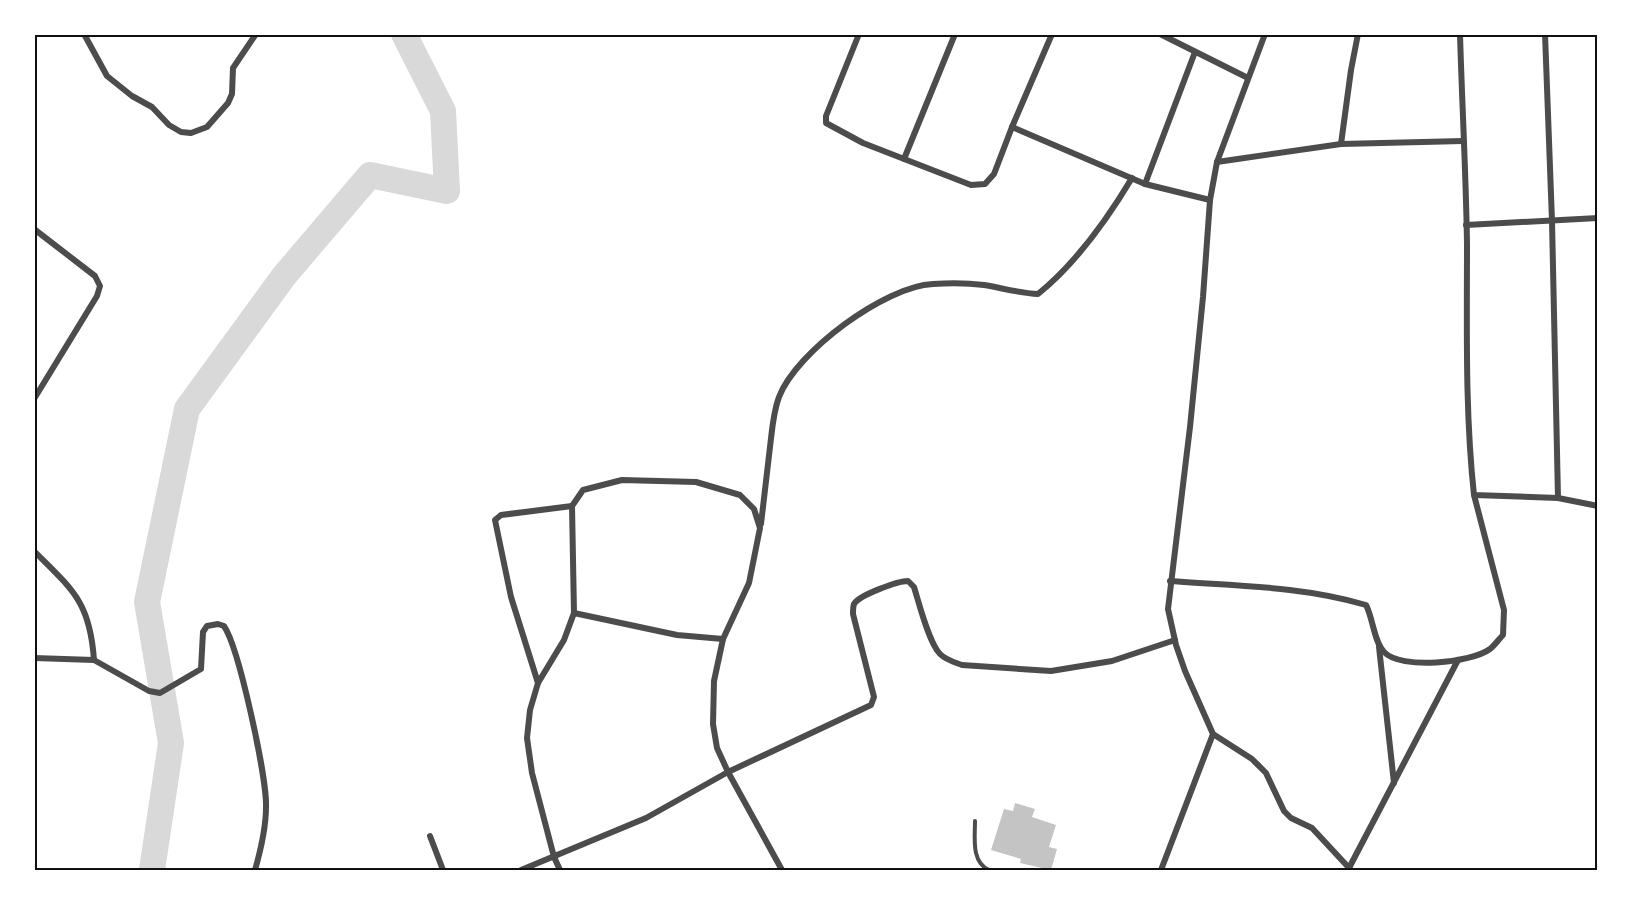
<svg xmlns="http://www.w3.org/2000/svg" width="1632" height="905" font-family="'Nunito Sans',sans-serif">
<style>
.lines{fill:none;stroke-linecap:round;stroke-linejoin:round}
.river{stroke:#d9d9d9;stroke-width:26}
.building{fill:#c4c4c4}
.service{stroke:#4c4c4c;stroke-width:4}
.minor{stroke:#4c4c4c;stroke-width:6}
.neatline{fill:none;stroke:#111;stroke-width:2}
</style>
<rect width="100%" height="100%" fill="#fff"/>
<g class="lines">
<!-- river -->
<polyline class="river" points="152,870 171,743 147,602 187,409 284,276 370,175 447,191 443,111 404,34"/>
</g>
<!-- building -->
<polygon class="building" points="1015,803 1035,809 1032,817 1056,825 1049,847 1057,849 1051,870 1020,863 1021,859 991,850 1004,809 1013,811"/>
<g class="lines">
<!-- service -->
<path class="service" d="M975,821c0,17 -4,41 14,49"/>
<!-- minor -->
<g class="minor">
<polyline points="84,34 107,76 132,96 152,107 169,125 181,132 191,133 207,127 228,103 232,94 233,68 256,34"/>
<polyline points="859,34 826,116 826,123 863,143 971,185 985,184 994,174 1012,127 1052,34"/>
<polyline points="1160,34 1248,78"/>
<polyline points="1265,34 1217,162 1210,200 1203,297 1190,427 1168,609 1176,645 1185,671 1213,734 1252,759 1266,773 1284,811 1291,818 1312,828 1351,870"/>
<path d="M1460,34c2,70 6,140 7,210 0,84 -2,168 7,251l84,3 40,8"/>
<polyline points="1545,34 1552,221 1558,498"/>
<polyline points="1012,127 1145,184 1210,200"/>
<polyline points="1341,144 1351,70 1358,34"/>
<polyline points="904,159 955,34"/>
<polyline points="1217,162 1341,144 1463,141"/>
<polyline points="1145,184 1195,52"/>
<polyline points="1466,225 1598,218"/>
<polyline points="34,229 95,276 100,286 97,296 34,399"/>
<path d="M761,524c3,-25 6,-51 9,-77 2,-16 3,-34 9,-50 17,-45 106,-111 154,-113 16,-1 35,-1 51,1 18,3 35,8 54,9 36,-29 70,-76 94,-116"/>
<path d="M34,551c39,39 56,51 60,109"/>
<path d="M1170,581c65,5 133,5 196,24 7,13 8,37 18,47 17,18 87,11 106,-3 5,-4 9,-10 13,-14l1,-25 -30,-115"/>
<polyline points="574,613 677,635 723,639"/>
<polyline points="1379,647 1394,783"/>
<path d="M34,658l60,2 55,31 11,2 41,-24 2,-37 4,-6 11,-2 6,2c15,22 43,152 42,181 0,22 -5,42 -11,63"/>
<polyline points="538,683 511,597 495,520 501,515 572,506"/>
<polyline points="430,836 443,870"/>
<polyline points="1349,868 1458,660"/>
<polyline points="521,870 646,818 728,772 717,748 713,724 714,681 723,639 749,583 760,528 754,509 740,495 696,482 622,480 583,490 572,506 574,613 564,640 538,683 530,710 527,738 532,773 554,857 560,870"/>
<path d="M782,870l-54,-98 143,-67 3,-8 -21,-83c0,-3 0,-7 1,-10 5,-9 44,-23 54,-23l6,6c5,16 15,56 26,67 6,6 14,8 22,11l89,6 61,-10 63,-21"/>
<polyline points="1161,870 1213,734"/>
</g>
</g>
<!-- border -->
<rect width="1632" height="905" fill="none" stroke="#ffffff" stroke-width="72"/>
<rect x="36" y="36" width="1560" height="833" class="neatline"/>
</svg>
